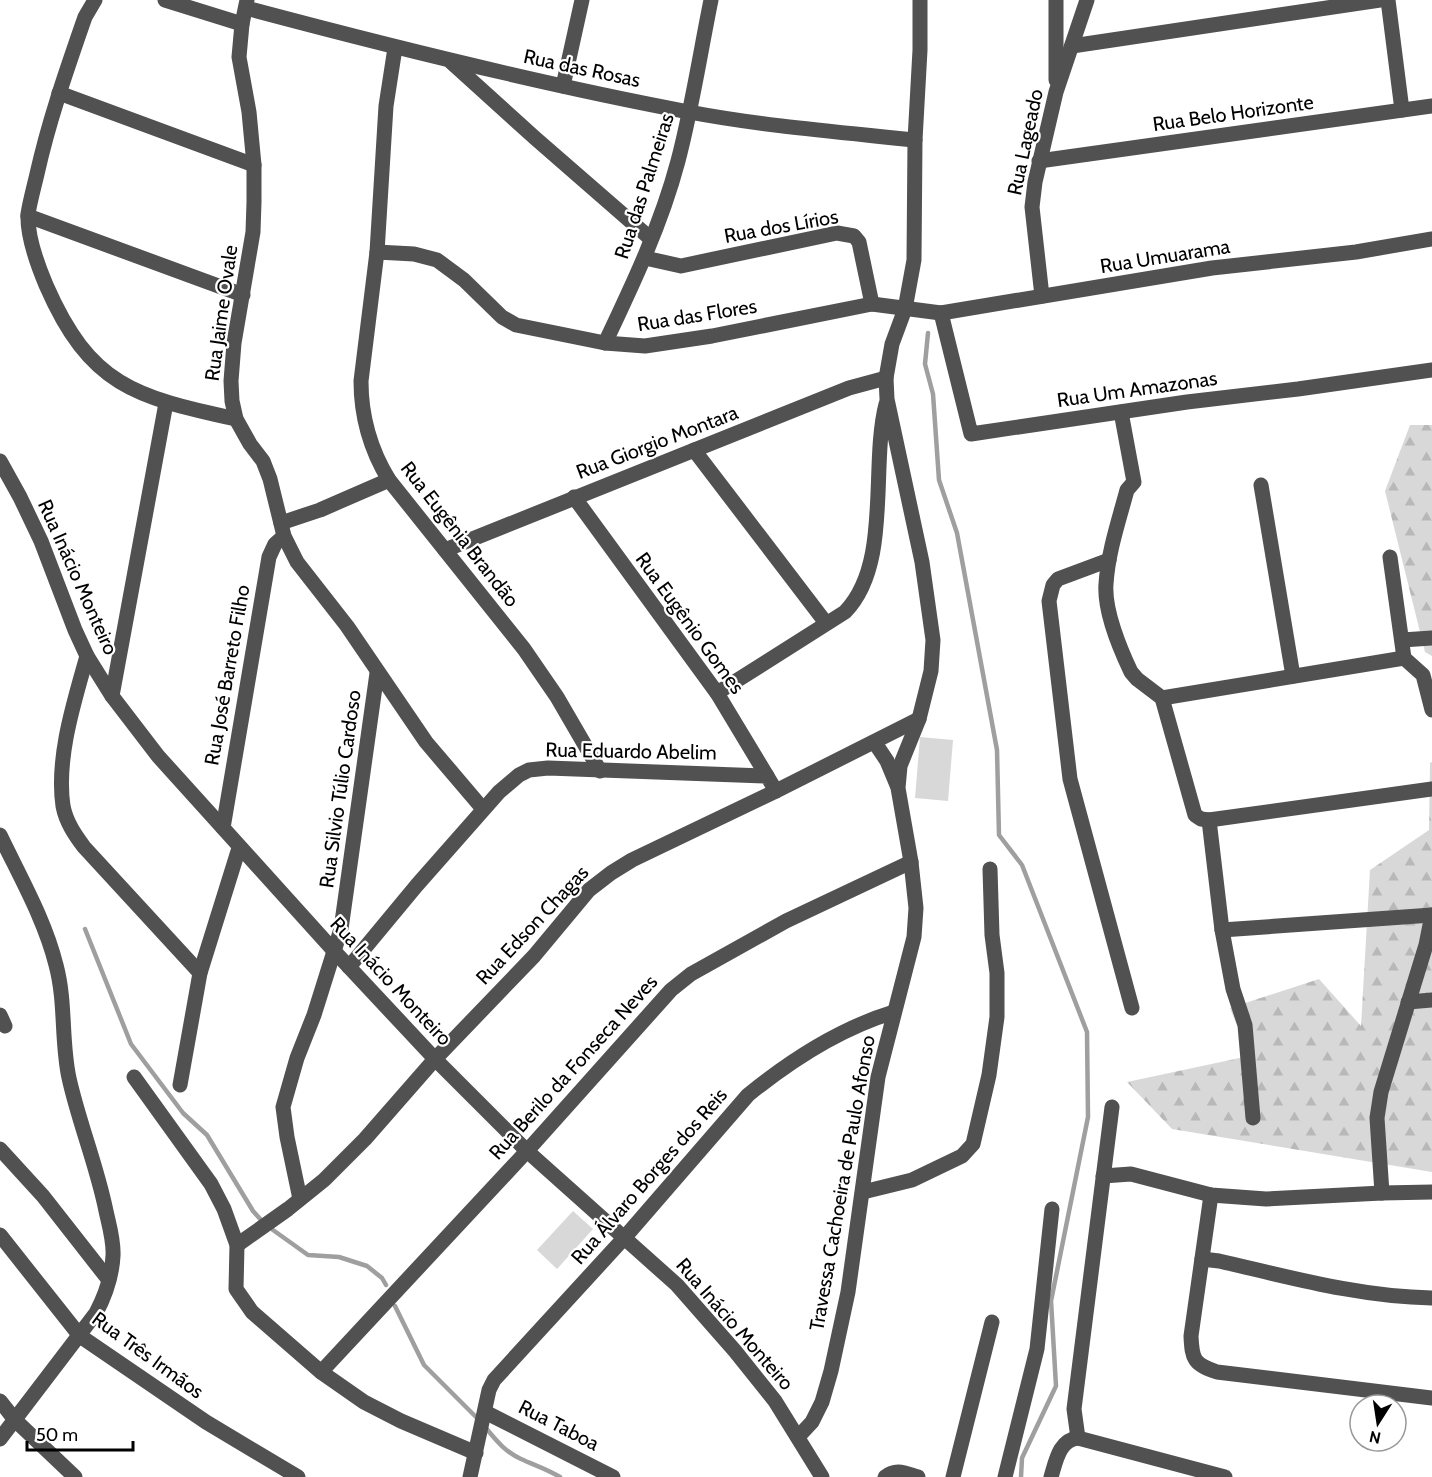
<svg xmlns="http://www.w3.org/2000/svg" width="1432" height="1477" font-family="Cabin,sans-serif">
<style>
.forest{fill:url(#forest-firs)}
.garden{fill:#d8d8d8}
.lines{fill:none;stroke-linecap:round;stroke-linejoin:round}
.stream{stroke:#9f9f9f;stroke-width:4.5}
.minor{stroke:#515151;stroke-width:15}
.labels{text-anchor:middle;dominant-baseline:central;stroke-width:4.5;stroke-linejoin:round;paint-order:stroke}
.street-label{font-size:20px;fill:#000;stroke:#fff}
</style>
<defs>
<pattern id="forest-firs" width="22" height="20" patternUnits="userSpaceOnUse" patternTransform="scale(1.5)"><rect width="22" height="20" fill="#d8d8d8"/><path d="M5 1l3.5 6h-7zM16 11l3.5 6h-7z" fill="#b8b8b8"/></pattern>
</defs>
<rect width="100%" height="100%" fill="#fff"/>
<!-- forest -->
<g class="forest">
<polygon points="1410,425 1432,425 1432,656 1425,652 1385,491"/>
<polygon points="1432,762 1432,1172 1172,1129 1127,1082 1249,1056 1230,1008 1319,979 1361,1026 1370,870 1429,830 1430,763"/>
</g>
<!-- garden -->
<g class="garden">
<polygon points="920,737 953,740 948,801 915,798"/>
<polygon points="573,1211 593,1229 557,1269 537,1250"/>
</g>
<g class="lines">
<!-- stream -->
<g class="stream">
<polyline points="928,333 925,364 933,394 939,480 957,533 997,750 999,835 1022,865 1087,1032 1088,1117 1051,1301 1056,1386 1022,1458 1021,1477"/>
<polyline points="85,929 131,1044 183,1113 207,1135 253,1211 262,1221"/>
<polyline points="273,1230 308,1255 339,1257 367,1266 382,1278 386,1285"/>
<polyline points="395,1306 424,1365 479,1420"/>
<path d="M485,1427c10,12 20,25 36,32 13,6 26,10 39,18"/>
</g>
<!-- minor -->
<g class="minor">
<path d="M95,0l-10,17c-18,52 -36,103 -48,157 -3,13 -7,27 -9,40 -1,21 10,52 18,71 44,101 89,112 190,134"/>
<polyline points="165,0 242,24"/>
<polyline points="247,0 242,24 239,57 249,112 254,165 254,202 253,232 234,343 231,381 232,401 236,419 250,444 263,461 270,479 284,536 297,562 347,626 426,742 483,809"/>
<polyline points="1056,0 1056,80"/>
<polyline points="1388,0 1402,110"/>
<path d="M246,8c146,39 294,76 443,104 74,14 150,20 226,28"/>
<polyline points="1072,46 1380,0"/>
<path d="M395,48l-9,58 -9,146 -16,129c0,36 9,68 28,99l135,169 33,48 43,74"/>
<polyline points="451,62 535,138 651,239"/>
<polyline points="563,86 582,0"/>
<polyline points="59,93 254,165"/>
<polyline points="1039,161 1432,106"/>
<polyline points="28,216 243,295"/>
<polyline points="377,252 414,254 437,260 464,280 502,317 516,325 605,343 645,346 712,336 872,304 941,313 1212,268 1356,252 1432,239"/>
<polyline points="645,258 681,266 837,233 854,236 859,242 872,304"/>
<polyline points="1042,296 1032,207 1035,182 1056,92 1087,0"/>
<polyline points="941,313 971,434 1187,402 1298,389 1432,370"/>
<path d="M605,343c28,-59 56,-118 73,-182 14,-53 22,-107 33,-161"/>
<path d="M1121,412l13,70 -7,8c-8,30 -19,62 -21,94 -2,26 14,65 25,88l6,7 25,19 33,117 6,4 8,1 223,-31"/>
<polyline points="694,450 826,623"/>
<polyline points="0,461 20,497 41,541 75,630 87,656 112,696 158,756 335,952 435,1059 527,1151 677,1285 735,1351 775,1401 822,1477"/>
<polyline points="1261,485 1293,676"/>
<polyline points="574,497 717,693 767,776"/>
<polyline points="281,523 320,510 389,480"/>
<polyline points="445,550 849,388 886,378"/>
<polyline points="1390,557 1404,658 1423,675 1432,710"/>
<polyline points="1109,560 1058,579 1053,585 1049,601 1070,779 1132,1008"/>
<polyline points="1402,640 1432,638"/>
<path d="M87,656c-13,46 -31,102 -24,150 3,16 12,29 21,41l116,126"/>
<path d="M717,693l128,-81c47,-48 25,-146 41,-208"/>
<polyline points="112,696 166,403"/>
<polyline points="1162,698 1404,658"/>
<polyline points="875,743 887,761 897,785"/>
<polyline points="1209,820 1222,930 1432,915"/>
<polyline points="223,828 269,557 275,544 284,536"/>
<path d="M0,835c20,42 45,85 56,130 10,37 5,76 13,113 10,45 28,88 37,133 3,14 8,30 7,45 -1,19 -8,40 -17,57l-96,126"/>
<polyline points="1222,930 1233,989 1245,1025 1253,1118"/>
<polyline points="349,967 417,885 499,792 519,775 529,770 548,768 767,776 776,791"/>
<polyline points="1408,1002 1432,1000"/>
<polyline points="0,1015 5,1026"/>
<polyline points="134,1077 211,1184 224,1209 237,1245 236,1289 252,1312 321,1372 364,1402 401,1421 476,1453"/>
<polyline points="180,1085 200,973 239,848"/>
<polyline points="0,1149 43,1196 108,1279"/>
<polyline points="1103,1176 1131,1174 1211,1195 1266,1199 1382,1193 1432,1192"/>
<polyline points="863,1192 912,1180 962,1156 973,1144 989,1075 997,1017 997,973 992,935 990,869"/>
<polyline points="1382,1193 1377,1118 1381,1092 1426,945 1432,915"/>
<path d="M1211,1195l-20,141c1,24 3,28 26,36l215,26"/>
<polyline points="300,1199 287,1137 283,1107 297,1058 314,1015 341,929 377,673"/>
<polyline points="0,1235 80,1336 206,1422 298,1477"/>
<polyline points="237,1245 288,1209 324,1180 365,1139 435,1059 534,956 589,890 611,873 632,860 776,791 919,719"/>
<path d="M1202,1259l17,2c70,16 141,36 213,37"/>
<polyline points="321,1372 527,1151 671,990 691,974 786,921 911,862"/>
<polyline points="0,1401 15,1420 75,1477"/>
<polyline points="485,1412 613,1477"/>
<polyline points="798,1437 812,1422 822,1402 831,1371 848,1292 878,1077 914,937 916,908 911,862 898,788 900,766 919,719 931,671 933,640 922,562 887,399 886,378 892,344 905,309 914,260 915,140 920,50 920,0"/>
<polyline points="1078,1438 1074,1409 1112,1107"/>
<path d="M470,1477l19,-87 5,-10 131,-143 123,-142c43,-35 93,-67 146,-83"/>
<path d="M885,1477c11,-9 20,-4 33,0"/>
<polyline points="953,1477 992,1322"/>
<polyline points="1005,1477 1037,1349 1052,1209"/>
<path d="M1051,1477c5,-16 8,-37 27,-39l147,39"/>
</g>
</g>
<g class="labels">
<!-- street labels -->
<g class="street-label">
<text transform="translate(582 68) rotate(12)">Rua das Rosas</text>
<text transform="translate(1233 113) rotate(-8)">Rua Belo Horizonte</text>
<text transform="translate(1025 142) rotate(-78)">Rua Lageado</text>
<text transform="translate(644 186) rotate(-72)">Rua das Palmeiras</text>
<text transform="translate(781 226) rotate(-10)">Rua dos Lírios</text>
<text transform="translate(1165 256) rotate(-9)">Rua Umuarama</text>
<text transform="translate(221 313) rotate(-82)">Rua Jaime Ovale</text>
<text transform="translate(697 315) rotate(-9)">Rua das Flores</text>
<text transform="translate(1137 389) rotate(-8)">Rua Um Amazonas</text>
<text transform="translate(657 442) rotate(-21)">Rua Giorgio Montara</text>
<text transform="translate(460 534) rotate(52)">Rua Eugênia Brandão</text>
<text transform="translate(78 577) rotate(66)">Rua Inácio Monteiro</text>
<text transform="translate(690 623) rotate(54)">Rua Eugênio Gomes</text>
<text transform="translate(227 675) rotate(-80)">Rua José Barreto Filho</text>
<text transform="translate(631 751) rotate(1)">Rua Eduardo Abelim</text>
<text transform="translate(340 789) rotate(-82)">Rua Silvio Túlio Cardoso</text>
<text transform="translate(532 925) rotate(-47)">Rua Edson Chagas</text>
<text transform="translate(391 981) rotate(47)">Rua Inácio Monteiro</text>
<text transform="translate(573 1067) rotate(-48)">Rua Berilo da Fonseca Neves</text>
<text transform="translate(649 1176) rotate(-49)">Rua Álvaro Borges dos Reis</text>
<text transform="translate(842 1183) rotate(-80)">Travessa Cachoeira de Paulo Afonso</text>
<text transform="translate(735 1324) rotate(49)">Rua Inácio Monteiro</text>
<text transform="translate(148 1355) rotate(36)">Rua Três Irmãos</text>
<text transform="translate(559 1425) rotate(27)">Rua Taboa</text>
</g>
</g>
<!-- north arrow -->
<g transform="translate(1378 1423) rotate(192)"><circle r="28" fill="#ffffff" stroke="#999999" stroke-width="1.5"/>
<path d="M0-4.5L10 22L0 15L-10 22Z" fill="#000000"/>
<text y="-9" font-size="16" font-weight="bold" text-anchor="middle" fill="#000000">N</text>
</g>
<!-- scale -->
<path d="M27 1441v9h106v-9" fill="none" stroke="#000000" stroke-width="3"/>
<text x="36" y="1441" font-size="18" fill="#000000" stroke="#ffffff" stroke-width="4.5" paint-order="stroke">50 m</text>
</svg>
